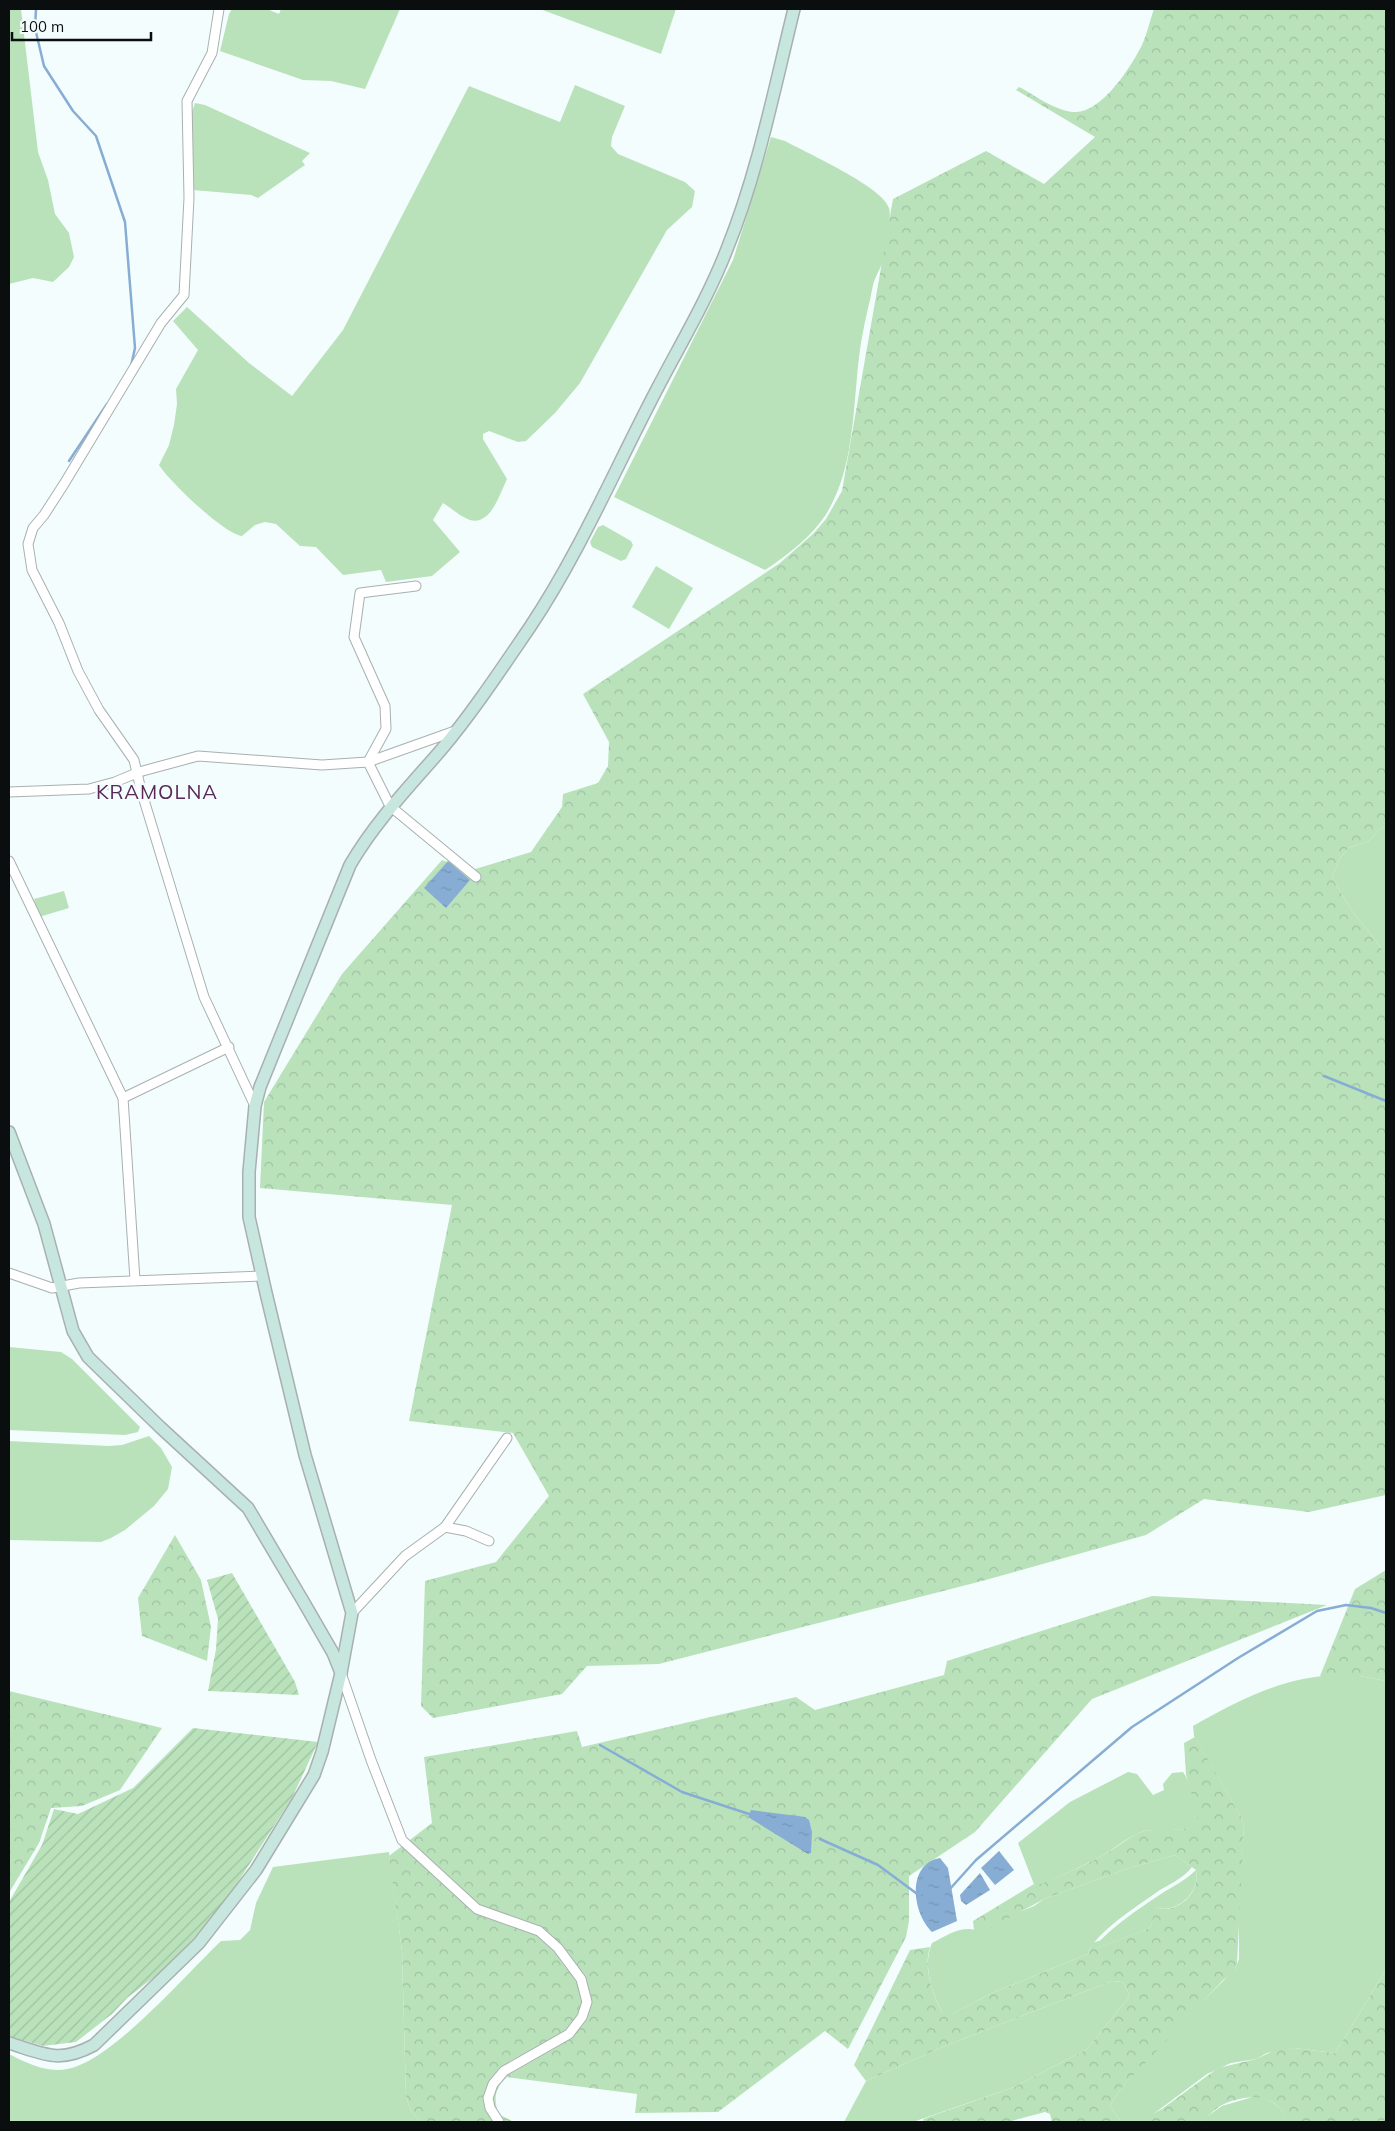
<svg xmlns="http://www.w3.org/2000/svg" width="1395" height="2131" font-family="Mulish,sans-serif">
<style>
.green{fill:#b9e2bb}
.forest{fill:url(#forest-crowns)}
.garden{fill:url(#garden-furrows)}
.water{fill:url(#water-ripples)}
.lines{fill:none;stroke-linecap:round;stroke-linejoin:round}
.stream{stroke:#87add4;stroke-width:2.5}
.street-casing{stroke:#a8b0b0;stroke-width:11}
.secondary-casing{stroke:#a8b0b0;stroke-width:14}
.street{stroke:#fff;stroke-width:9}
.secondary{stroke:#c7e6de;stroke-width:11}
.labels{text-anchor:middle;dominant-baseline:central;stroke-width:5;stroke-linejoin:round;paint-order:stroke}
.quarter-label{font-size:20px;letter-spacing:1px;fill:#592758;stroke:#f4fdfd}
</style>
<defs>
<pattern id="forest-crowns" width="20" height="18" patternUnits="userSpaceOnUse" patternTransform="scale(1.25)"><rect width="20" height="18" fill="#b9e2bb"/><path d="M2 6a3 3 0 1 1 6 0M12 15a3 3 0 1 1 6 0" fill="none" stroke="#9ec1a0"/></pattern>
<pattern id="garden-furrows" width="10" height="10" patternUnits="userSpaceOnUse" patternTransform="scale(1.25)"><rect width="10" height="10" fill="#b9e2bb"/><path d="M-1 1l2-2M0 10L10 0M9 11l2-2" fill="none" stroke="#9ec1a0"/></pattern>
<pattern id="water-ripples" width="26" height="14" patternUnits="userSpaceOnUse" patternTransform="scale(1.25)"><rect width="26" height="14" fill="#87add4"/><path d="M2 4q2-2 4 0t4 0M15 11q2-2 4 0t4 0" fill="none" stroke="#7394b5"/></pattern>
</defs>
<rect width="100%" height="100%" fill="#f4fdfd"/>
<!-- green -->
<g class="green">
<polygon points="9,9 21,9 38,152 48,180 55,214 69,233 74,257 69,267 53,282 33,278 9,284"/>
<polygon points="232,9 267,9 279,14 281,9 400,9 365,89 331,81 303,80 220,51 229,14"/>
<polygon points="540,9 676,9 661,54"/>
<path d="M575,85l50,21 -13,31 -1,9 7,8 67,28 10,9 -3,16 -25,23 -87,153 -25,30 -29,28 -8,1 -29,-11 -6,3v5l24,40c-7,14 -16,47 -37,41 -9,-3 -19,-12 -27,-17l-10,17 27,32 -28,24 -46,6 -5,-12 -38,5 -27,-28 -16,-1 -24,-22 -11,-2 -10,3 -13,11c-18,-2 -73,-55 -83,-71l10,-20 5,-20 3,-21 -1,-15 22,-39 -25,-29 14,-14 62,56 43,33 51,-66 126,-244 91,36z"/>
<polygon points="195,103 205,105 310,153 302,161 305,165 258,198 251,195 193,190 192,112"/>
<path d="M771,137l14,4c22,12 98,46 104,67 3,10 -3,45 -7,56 -3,7 -7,13 -9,21 -3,17 -8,34 -11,52 -10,56 -4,123 -34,174 -14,24 -40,44 -63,59l-151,-73 119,-237z"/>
<polygon points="603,525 631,541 633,545 626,559 621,561 592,547 590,542 598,527"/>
<polygon points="656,566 693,588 669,629 632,607"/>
<polygon points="1386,827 1386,954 1350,908 1332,877 1340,858 1350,847 1368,842 1381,828"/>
<polygon points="64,891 69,908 39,917 34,899"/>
<polygon points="9,1347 61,1352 72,1359 140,1427 138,1432 125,1435 9,1430"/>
<polygon points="149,1436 161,1448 172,1467 168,1489 154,1506 125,1530 111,1538 101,1542 9,1540 9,1441 109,1446 122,1445"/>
<path d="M1333,1675l27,1 26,5v289l-51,83 -41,-5 -27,5 -11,6 -25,4 -24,11 -59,44 -10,4h-17l-11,-16 9,-15 55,-61 61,-61 4,-10v-56l5,-76 -3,-10 -47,-81 -1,-10c44,-25 88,-48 140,-51z"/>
<path d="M1128,1772l9,2 16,21 11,-5 -1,-6 9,-11 11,-1c6,8 19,42 14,51 -6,11 -41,5 -52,8 -15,4 -27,15 -40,23 -22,12 -47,24 -70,33l-17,-44 52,-41z"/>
<path d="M389,1852l13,99 4,146 5,14 10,11h-412v-68c17,9 38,19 58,15 44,-7 120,-96 154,-128l19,-1 10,-10 6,-27 17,-36z"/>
<path d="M1175,1855l17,12c-9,12 -23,17 -35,25 -19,14 -62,40 -69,62l-96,39 -40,21h-9c-11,-21 -21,-48 -11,-71 14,-7 28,-17 44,-13l58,-24 10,-7 85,-31z"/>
<path d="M1196,1870c5,22 -18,43 -39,38 -4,6 -3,13 -7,19 -2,3 -45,18 -53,21l-2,-2c18,-20 43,-37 66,-52 12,-8 24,-13 35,-24z"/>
<polygon points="1112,1981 1123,1982 1130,1996 1087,2049 1014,2087 913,2122 844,2122 866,2081 945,2046"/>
<path d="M1256,2096c15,3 27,11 31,26h-88l23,-16z"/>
</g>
<!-- forest -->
<g class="forest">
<path d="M1154,9h232v818l-5,1 -13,14 -18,5 -10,11 -8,19 18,31 36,46v541l-77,17 -105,-13 -58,36 -164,46 -323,83 -72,2 -25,28 -129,24 -12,-12 4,-125 71,-19 53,-66 -36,-63 -104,-12 43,-216 -192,-17 4,-86 78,-128 100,-114 30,10 59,-18 31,-45 1,-13 35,-11 10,-17 1,-24 -26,-48 197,-131 34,-30 12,-14 16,-28 51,-292 93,-48 58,33 51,-47 -79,-47 3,-3c16,8 36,24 55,25 27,2 57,-45 68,-67 5,-11 8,-25 12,-36z"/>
<polygon points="175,1535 201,1580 211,1627 207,1661 142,1636 138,1598"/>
<polygon points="1386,1570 1386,1681 1360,1676 1320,1676 1355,1589"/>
<path d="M1152,1596l175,9 -235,94 -117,133 -66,44v45l-3,16 -58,112 -23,-18 -107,81 -83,1 2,-19 -130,-17c-13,13 -13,20 -9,37l16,8h-93l-10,-11 -5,-14 -4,-146 -13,-95 43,-33 -8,-66 153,-26 5,16 214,-50 19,13 129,-35 3,-14z"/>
<polygon points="9,1691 162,1728 120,1790 82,1806 51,1808 39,1843 9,1893"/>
<path d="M1195,1737l46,80 3,10 -7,137 -4,9 -10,7 -104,111 -9,15 11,16h-69l-2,-8 -5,-2 -37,10h-84l-1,-3 91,-32 73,-38 43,-53 -7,-14 -11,-1 -167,65 -79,35 -12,-16 56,-115 20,-3c-7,22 3,48 13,67h9l40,-21 96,-39 5,-11 8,-3 -5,6 1,2c7,-3 51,-18 53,-21 3,-4 3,-12 3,-16l4,-3c21,5 44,-15 39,-38l-21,-15 -46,13 -85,31 -59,32 -11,-1 -1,-9 61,-37 1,2c24,-8 48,-20 70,-32 13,-7 25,-19 40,-23 14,-4 50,6 53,-15l-12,-41 -2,-32z"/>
<path d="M1386,1970v152h-99c-9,-31 -41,-28 -65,-17 -8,4 -17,16 -25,17 -19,3 -40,0 -59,0l24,-13 56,-41 38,-9 22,-10 16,-1 41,5z"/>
</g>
<!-- garden -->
<g class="garden">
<polygon points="232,1573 295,1682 299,1695 208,1691 216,1649 218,1619 207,1580"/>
<polygon points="193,1728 318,1742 292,1798 218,1913 166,1968 127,1998 112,2014 76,2042 43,2046 9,2036 9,1902 42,1845 54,1809 78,1814 133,1788"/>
</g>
<!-- water -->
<g class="water">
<polygon points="448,861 470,880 446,908 424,888"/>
<polygon points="751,1810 805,1817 809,1820 812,1832 811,1853 808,1854 748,1817"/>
<polygon points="999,1851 1014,1870 995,1885 981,1868"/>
<path d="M940,1858l8,10 9,53 -25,11c-20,-19 -26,-68 8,-74z"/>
<polygon points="980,1873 990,1890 966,1905 961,1901 960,1895"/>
</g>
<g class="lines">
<!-- stream -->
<g class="stream">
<polyline points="36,9 35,28 44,66 73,111 96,136 125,222 135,348 131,366"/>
<polyline points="69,461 107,404"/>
<polyline points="1324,1076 1386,1101"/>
<polyline points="600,1745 682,1792 752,1815"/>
<polyline points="820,1839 878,1865 920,1896"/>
<polyline points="949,1890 976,1860 1132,1727 1238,1658 1317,1611 1346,1605 1371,1608 1386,1613"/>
</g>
<!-- street casing -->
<g class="street-casing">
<g id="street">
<polyline points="219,9 212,53 187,101 189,198 184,295 161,323 64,484 44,515 33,528 28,544 32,570 59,623 78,671 99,710 134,760 141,790 204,997 255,1106"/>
<polyline points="416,586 360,593 354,637 385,706 386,729 368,762 390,806 476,877"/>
<polyline points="9,792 89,789 115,782 139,772 198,756 322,765 368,762 455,731"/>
<polyline points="9,861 123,1098 135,1280"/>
<polyline points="123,1098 229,1047"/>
<polyline points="9,1273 52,1288 79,1283 262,1276"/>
<polyline points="445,1527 466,1531 489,1541"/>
<polyline points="352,1613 405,1556 445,1527 507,1438"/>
<polyline points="341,1673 371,1760 402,1840 477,1909 539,1931 558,1948 581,1979 587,2002 582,2017 569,2034 504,2071 493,2084 488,2098 490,2108 499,2122"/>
</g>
</g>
<!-- secondary casing -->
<g class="secondary-casing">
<g id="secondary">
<polyline points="9,1132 44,1224 73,1331 88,1357 160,1427 248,1508 303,1601 333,1653 341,1673"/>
<path d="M9,2043c35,11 50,21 85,2l105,-102 57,-73 58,-95 8,-23 19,-79 11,-60 -47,-158 -39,-162 -17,-76v-45l6,-66 5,-19 90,-222c25,-43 58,-77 91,-115 32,-38 61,-82 89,-123 50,-75 85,-158 127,-238 24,-46 51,-91 70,-140 31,-77 47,-159 67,-240"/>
</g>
</g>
<!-- street -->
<use href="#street" class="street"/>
<!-- secondary -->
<use href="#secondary" class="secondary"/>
</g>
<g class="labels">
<!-- quarter labels -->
<g class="quarter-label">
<text x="157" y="791">KRAMOLNA</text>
</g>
</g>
<!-- border -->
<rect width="1395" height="2131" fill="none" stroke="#0b0e0e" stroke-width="20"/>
<!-- scale -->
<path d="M12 32v8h139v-8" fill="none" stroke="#0b0e0e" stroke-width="2.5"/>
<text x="20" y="32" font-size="15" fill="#0b0e0e" stroke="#f4fdfd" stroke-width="4" paint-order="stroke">100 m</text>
</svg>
